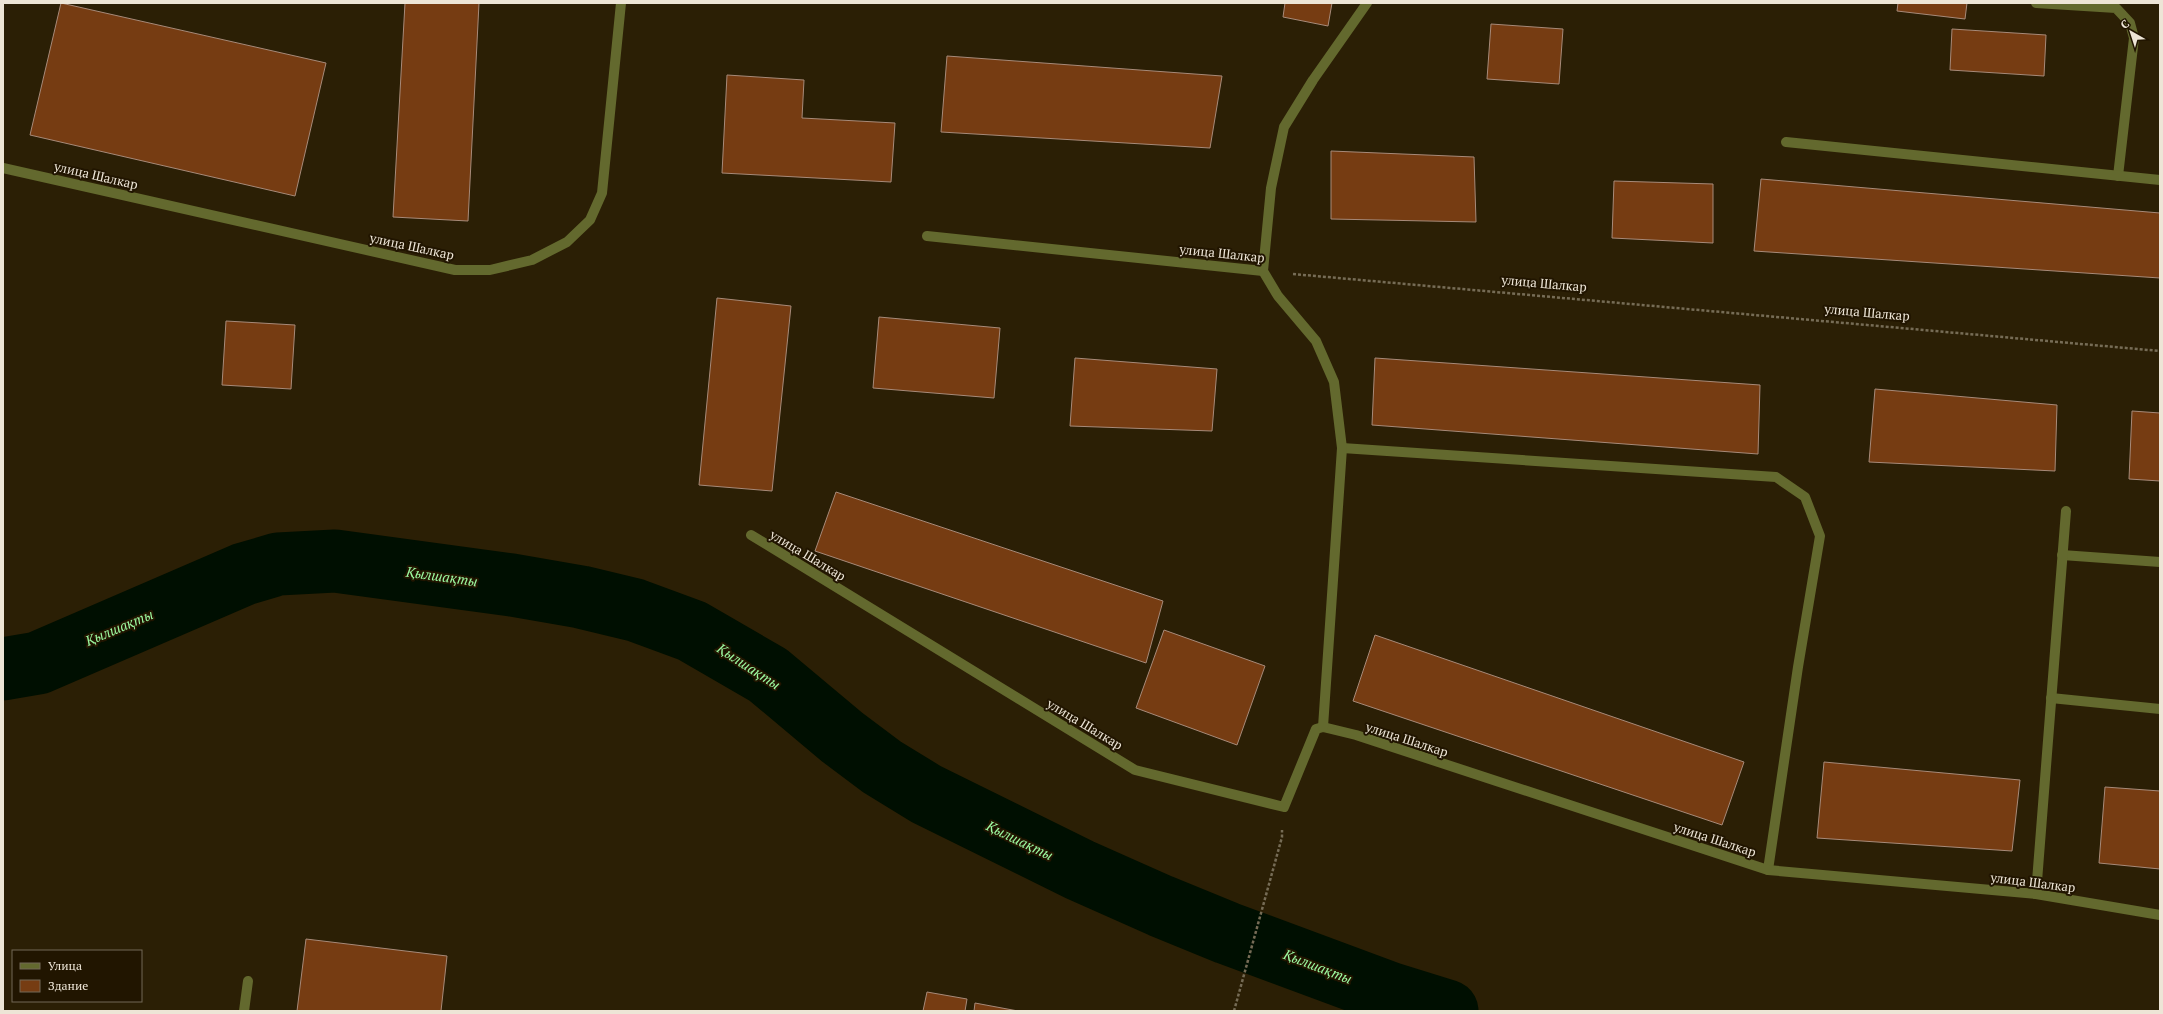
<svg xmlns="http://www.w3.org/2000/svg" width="2163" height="1014" font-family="'PT Serif',serif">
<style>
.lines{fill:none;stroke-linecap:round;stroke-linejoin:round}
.river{stroke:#000f01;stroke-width:63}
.building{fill:#763c12;stroke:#a78a79}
.path{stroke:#766c56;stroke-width:2.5;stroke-dasharray:3 2;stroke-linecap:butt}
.lane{stroke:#63692e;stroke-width:10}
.street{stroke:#63692e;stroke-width:10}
.labels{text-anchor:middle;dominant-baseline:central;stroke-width:4;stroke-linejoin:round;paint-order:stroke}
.street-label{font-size:13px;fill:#ede5d6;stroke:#211500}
.water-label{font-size:14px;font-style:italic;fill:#9dfba1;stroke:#211500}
</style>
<rect width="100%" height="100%" fill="#2b1f05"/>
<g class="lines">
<!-- river -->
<polyline class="river" points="3,669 38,663 244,574 278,564 335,561 512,585 581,597 635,610 692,631 768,675 842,737 882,767 926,794 1080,870 1161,906 1227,933 1389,993 1447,1011"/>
</g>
<!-- building -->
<g class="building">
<polygon points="61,3 326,63 295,196 30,135"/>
<polygon points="405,3 479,3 468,221 393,217"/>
<polygon points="1285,3 1332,3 1328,26 1283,17"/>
<polygon points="1898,3 1967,3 1965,19 1897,11"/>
<polygon points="1491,24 1563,29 1559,84 1487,79"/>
<polygon points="1952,29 2046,35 2044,76 1950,70"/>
<polygon points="947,56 1222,76 1210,148 941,132"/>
<polygon points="727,75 804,80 802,118 895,123 891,182 722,173"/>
<polygon points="1331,151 1474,157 1476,222 1331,219"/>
<polygon points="1761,179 2160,213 2160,278 1754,251"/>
<polygon points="1614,181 1713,184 1713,243 1612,238"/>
<polygon points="717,298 791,306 772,491 699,485"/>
<polygon points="879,317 1000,328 994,398 873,388"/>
<polygon points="226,321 295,325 291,389 222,385"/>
<polygon points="1075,358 1217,369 1212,431 1070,426"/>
<polygon points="1375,358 1760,385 1758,454 1372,425"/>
<polygon points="1875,389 2057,405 2055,471 1869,462"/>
<polygon points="2132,411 2160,413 2160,481 2129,479"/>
<polygon points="836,492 1163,601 1146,663 815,551"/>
<polygon points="1164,630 1265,666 1237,745 1136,708"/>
<polygon points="1375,635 1744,762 1722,825 1353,701"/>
<polygon points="1824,762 2020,780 2012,851 1817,838"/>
<polygon points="2105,787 2160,791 2160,869 2099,863"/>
<polygon points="306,939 447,956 441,1011 297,1011"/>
<polygon points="927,992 967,999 965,1011 923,1011"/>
<polygon points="975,1003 1018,1011 974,1011"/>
</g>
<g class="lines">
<!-- path -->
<g class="path">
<polyline points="1293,274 2160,351"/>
<polyline points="1234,1011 1282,837 1282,830"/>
</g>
<!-- lane -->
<g class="lane">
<polyline points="2036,3 2116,8 2130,23 2134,38 2118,176"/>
<polyline points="1786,142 2160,180"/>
<polyline points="1342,448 1776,477 1805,497 1820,536 1798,667 1768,870"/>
<polyline points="2062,555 2160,562"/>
<polyline points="2051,698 2160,709"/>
<polyline points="2036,894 2066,511"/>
<polyline points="244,1011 248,981"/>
</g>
<!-- street -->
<g class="street">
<polyline points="3,168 455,270 490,270 532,260 567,242 590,220 602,193 621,3"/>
<polyline points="927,236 1263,271"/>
<polyline points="751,535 1135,770 1284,807 1316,729 1323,727 1356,735 1768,870 2036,894 2160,915"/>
<polyline points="1323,727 1342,448 1334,382 1316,341 1278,296 1263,271 1271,188 1284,127 1313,80 1367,3"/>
</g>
</g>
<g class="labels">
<!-- street labels -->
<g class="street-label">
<text transform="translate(96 175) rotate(13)">улица Шалкар</text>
<text transform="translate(412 246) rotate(12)">улица Шалкар</text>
<text transform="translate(1222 253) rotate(6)">улица Шалкар</text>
<text transform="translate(1544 283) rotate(5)">улица Шалкар</text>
<text transform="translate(1867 312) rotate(5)">улица Шалкар</text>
<text transform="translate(808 555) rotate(31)">улица Шалкар</text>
<text transform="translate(1085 724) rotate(31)">улица Шалкар</text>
<text transform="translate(1407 739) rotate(18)">улица Шалкар</text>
<text transform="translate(1715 839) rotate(18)">улица Шалкар</text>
<text transform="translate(2033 882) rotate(7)">улица Шалкар</text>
</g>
<!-- water labels -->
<g class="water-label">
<text transform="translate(442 576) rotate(8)">Қылшақты</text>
<text transform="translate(119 627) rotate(-23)">Қылшақты</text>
<text transform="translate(749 666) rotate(33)">Қылшақты</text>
<text transform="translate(1020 840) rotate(26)">Қылшақты</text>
<text transform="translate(1318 966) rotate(21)">Қылшақты</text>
</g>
</g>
<!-- border -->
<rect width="2163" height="1014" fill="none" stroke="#ede5d6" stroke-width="8"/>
<!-- legend -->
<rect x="12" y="950" width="130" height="52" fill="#211500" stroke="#736856"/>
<rect x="20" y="963" width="20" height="6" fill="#63692e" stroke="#736856"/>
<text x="48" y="970" font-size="12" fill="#ede5d6">Улица</text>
<rect x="20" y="980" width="20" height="12" fill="#763c12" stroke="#736856"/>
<text x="48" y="990" font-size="12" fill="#ede5d6">Здание</text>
<!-- north arrow -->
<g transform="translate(2131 32) rotate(321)" stroke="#211500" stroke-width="3" paint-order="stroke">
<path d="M0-3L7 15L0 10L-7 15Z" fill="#ede5d6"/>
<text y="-6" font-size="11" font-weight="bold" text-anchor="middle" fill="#ede5d6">С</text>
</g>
</svg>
